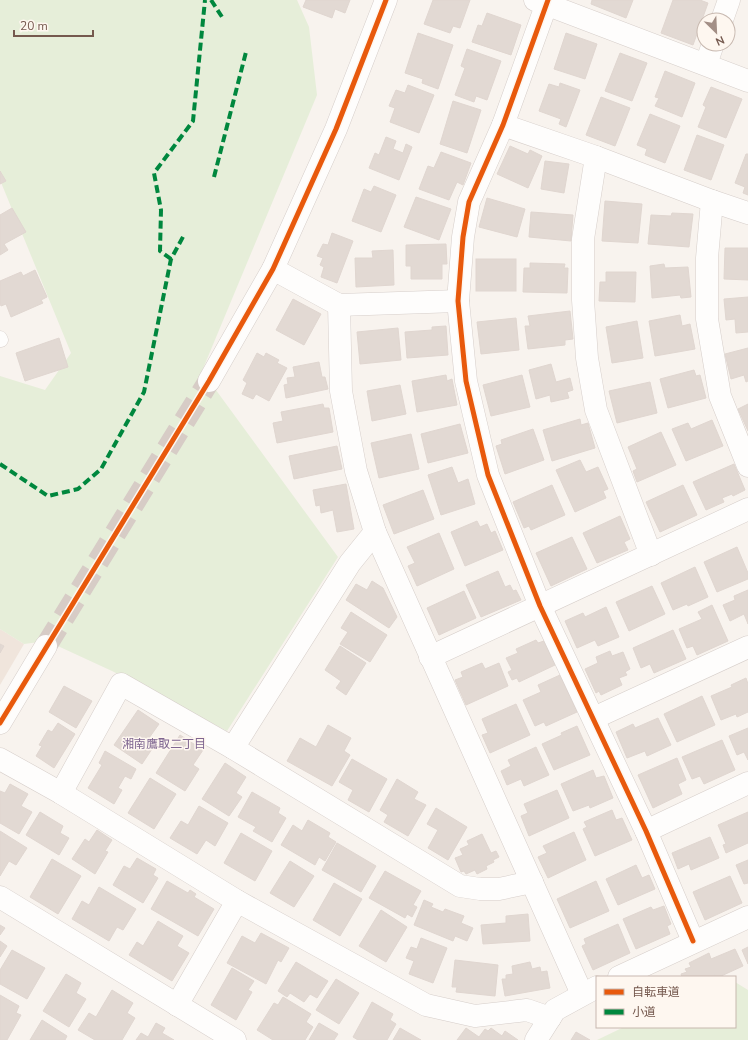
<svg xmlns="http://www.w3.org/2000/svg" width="748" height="1040" font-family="'Nunito Sans','Noto Sans JP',sans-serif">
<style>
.residential{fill:#f0e5dc}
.green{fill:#e6eed9}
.building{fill:#e2d9d3;stroke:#e0d6d0}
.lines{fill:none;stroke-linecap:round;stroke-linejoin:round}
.minor-tunnel{stroke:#d7ccc6;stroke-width:22;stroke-dasharray:22 11;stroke-linecap:butt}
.service-casing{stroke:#d6ceca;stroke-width:15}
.minor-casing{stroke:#d6ceca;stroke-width:23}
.tertiary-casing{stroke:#d6ceca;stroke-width:23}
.service{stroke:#fefdfc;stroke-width:14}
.minor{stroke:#fefdfc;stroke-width:22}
.tertiary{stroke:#fefdfc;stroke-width:22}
.quiet{stroke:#00873e;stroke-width:4;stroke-dasharray:8 4;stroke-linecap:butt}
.cycleway-casing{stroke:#fef7f0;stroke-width:8}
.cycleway{stroke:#e8590c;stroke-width:5}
.labels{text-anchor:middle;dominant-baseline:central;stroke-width:3;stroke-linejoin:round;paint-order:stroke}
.neighbourhood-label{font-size:12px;fill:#7f6691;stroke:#fef7f0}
</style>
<rect width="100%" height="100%" fill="#f8f3ee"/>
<!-- residential -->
<polygon class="residential" points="0,629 24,644 0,685"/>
<!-- green -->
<g class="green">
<polygon points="0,0 297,0 309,27 317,95 202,371 338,557 227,731 112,671 47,641 24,644 0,629 0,376 45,390 71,353 0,180"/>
<polygon points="735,982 748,990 748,1040 597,1040 624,1027 735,1027"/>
</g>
<!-- building -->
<g class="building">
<polygon points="306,0 350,0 345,13 335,9 332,18 303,7"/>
<polygon points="433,0 470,0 460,28 453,26 450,33 424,24"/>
<polygon points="592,0 633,0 626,18 591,4"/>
<polygon points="673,0 700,0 708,3 693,45 661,33"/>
<polygon points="487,13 521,25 511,55 472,42 478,25 482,26"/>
<polygon points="418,33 453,45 438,89 422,83 423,79 405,73"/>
<polygon points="566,33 597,44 585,79 554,69"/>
<polygon points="467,49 501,61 487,100 476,96 474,102 455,95 465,68 461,66"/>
<polygon points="620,53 647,63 632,101 605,91"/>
<polygon points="665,71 695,83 682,117 655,106 659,98 655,97"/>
<polygon points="560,83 580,90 566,127 559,124 561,119 539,111 549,84 559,87"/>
<polygon points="408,85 434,95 419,133 390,122 395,108 389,106 396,90 405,93"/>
<polygon points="711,87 742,99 726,138 698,127 706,107 703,105"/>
<polygon points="601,97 630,108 615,146 586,135"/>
<polygon points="453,101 481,110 467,153 440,144"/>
<polygon points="650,114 680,126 665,163 645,155 647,149 637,145"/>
<polygon points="697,135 724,145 711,180 684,170"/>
<polygon points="386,137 396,141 393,149 403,153 406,144 412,147 399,180 369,168 375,153 379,155"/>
<polygon points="510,146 528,154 530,150 542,156 528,188 497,174"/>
<polygon points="441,152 471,163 463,185 457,182 449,200 419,189 428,166 434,168"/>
<polygon points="746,154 748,154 748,195 743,193 745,187 735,183"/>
<polygon points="545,161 569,164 564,193 541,189"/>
<polygon points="0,171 6,181 0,184"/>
<polygon points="374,186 396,195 381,232 352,221 364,189 371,192"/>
<polygon points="416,197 451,209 439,240 404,227"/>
<polygon points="487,198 525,209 517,237 479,227"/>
<polygon points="605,201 642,204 638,243 602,241"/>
<polygon points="12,208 26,232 4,244 8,250 0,255 0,215"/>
<polygon points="531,212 573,215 571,241 529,237"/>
<polygon points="672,213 693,214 689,247 648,244 651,215 671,216"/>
<polygon points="332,233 353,241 337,283 321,277 324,267 320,265 323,258 317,256 323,244 328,245"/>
<polygon points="446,244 447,264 442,264 442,279 411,279 411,266 406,266 406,245"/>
<polygon points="725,248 748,248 748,280 724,279"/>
<polygon points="393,250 394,285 356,287 355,258 373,258 372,251"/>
<rect x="476" y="259" width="40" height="32"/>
<polygon points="530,263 565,264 564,268 568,268 567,293 523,292 524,268 530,268"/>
<polygon points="664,264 665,268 688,267 691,297 681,298 680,295 652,298 650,266"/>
<polygon points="35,270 47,297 41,300 43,303 11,317 6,304 1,306 0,304 0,281 21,272 23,276"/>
<polygon points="606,272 636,272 635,302 599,301 600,282 606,282"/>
<polygon points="748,297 748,332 736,333 735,319 726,320 724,299"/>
<polygon points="293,299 321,314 304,345 276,330"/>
<polygon points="570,311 573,339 565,340 565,345 528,349 525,326 530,326 528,316"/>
<polygon points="680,315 682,326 690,324 695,349 655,356 649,321"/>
<polygon points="516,318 519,350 481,354 477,322"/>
<polygon points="637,321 643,358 612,363 606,327"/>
<polygon points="446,326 448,355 407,358 405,332 432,330 432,327"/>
<polygon points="398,328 401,360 360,364 357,332"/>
<polygon points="59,338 68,367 25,381 16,353"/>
<polygon points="748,348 748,381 746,382 744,375 731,379 725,354"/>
<polygon points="257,353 264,357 266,353 279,360 277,363 287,368 269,401 256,394 253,399 242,394 247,383 243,380"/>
<polygon points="319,362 322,377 325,377 328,389 286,398 284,385 288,384 287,378 295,377 293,367"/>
<polygon points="551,364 556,382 570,378 573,390 567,392 569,398 551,402 550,395 536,399 529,370"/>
<polygon points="694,370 696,376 700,375 706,398 668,408 660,379"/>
<polygon points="446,375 447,381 452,379 457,405 417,412 412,381"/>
<polygon points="522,375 530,407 491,416 483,385"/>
<polygon points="650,382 657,413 617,423 609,391"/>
<polygon points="400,385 406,414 372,421 367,391"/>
<polygon points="323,404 324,408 329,408 333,432 277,443 273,423 283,421 281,412"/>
<polygon points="748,404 748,431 738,409"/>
<polygon points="580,419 581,425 588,423 595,448 552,461 543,430"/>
<polygon points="712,420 723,446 686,461 672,429 688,423 691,429"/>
<polygon points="460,424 468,453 428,463 421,434"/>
<polygon points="533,429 544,460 505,474 496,446 502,444 501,440"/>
<polygon points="661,432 676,465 637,482 633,471 637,469 628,447"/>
<polygon points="411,434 419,469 379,478 371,443"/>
<polygon points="337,446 342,469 294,479 289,456"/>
<polygon points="580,460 586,472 598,467 608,489 603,491 606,498 575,512 556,470"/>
<polygon points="734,464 745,490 733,496 732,494 722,498 724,502 706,510 693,482"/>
<polygon points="452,467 458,483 468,479 475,504 441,515 428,475"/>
<polygon points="346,484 354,529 337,532 333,510 321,513 320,505 316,506 313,490"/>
<polygon points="552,485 565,515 531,530 529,526 524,528 513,502"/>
<polygon points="683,485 697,515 660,532 646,502"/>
<polygon points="423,490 434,519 394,534 383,505"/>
<polygon points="620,516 630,539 624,542 628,550 597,563 583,533"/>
<polygon points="477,521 480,527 487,524 491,533 495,531 503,550 465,566 451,532"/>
<polygon points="439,533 454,569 417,586 408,566 415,563 407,547"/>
<polygon points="572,537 587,569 551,586 536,553"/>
<polygon points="737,547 748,573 748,579 717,592 704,562"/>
<polygon points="695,567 708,597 688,606 687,604 673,610 661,583"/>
<polygon points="498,571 505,587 510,585 513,591 516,590 521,600 481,617 466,585"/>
<polygon points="372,581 383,588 397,617 389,628 346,600 356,584 367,590"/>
<polygon points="652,586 665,614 629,631 616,602"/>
<polygon points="748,590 748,624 744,614 730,621 723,605 735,600 734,596"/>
<polygon points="464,591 476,618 439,635 427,608"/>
<polygon points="712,605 728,641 697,655 693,646 687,648 679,629 702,619 698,612"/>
<polygon points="606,607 619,637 598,646 595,640 577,648 565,621 583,613 585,617"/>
<polygon points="351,612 387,635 370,662 340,644 348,632 341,628"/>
<polygon points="673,630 686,659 654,673 650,664 641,668 633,648"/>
<polygon points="536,640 538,643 544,641 555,665 519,682 517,678 512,680 508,672 512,670 506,658 518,653 516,649"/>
<polygon points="0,644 4,646 0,653"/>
<polygon points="340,646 366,663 346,695 336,688 341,681 325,670"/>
<polygon points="610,651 612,656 623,652 630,669 625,672 627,675 619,678 622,685 601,695 599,691 596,693 585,669 598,663 596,657"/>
<polygon points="482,663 485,669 499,663 508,686 466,705 455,680 463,677 461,672"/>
<polygon points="560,675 577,712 546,726 544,722 535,726 523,700 541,692 538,685"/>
<polygon points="746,678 748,684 748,712 737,717 736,714 721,720 711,696 732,687 731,685"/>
<polygon points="64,686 92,701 76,728 49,712"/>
<polygon points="702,696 715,725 677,742 664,714"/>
<polygon points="516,704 530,735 490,753 482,735 488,733 482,719"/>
<polygon points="138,710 159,724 149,738 156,743 142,764 114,745"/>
<polygon points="658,718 671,745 647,756 645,751 627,758 616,732 633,724 635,728"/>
<polygon points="58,723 75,734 54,768 36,756 42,746 39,745 48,730 52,732"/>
<polygon points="328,725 351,738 344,751 350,755 332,786 287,761 300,738 316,747"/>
<polygon points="577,726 590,755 554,770 542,744 562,735 561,733"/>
<polygon points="748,728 748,760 744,752 737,755 729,736"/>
<polygon points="180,735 203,750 193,765 199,769 185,791 156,773"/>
<polygon points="722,740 735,770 704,784 700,776 692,779 682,757"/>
<polygon points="536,747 549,775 524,786 521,779 507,785 501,771 511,766 508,760"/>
<polygon points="105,751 136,769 131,779 125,776 118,788 122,790 114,804 88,788 102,765 99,763"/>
<polygon points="677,758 686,780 678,784 682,794 653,808 638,775"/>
<polygon points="352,759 387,779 369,812 348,800 353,790 339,782"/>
<polygon points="225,763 246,777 236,793 242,797 229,816 202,799"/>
<polygon points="593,770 596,778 604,776 613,798 590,808 589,805 573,811 561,784"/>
<polygon points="150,778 176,794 154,829 128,813"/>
<polygon points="397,779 418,792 414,799 426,805 408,836 384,822 388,815 380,810"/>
<polygon points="10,784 28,794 21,806 32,812 19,834 0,823 0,791 5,793"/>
<polygon points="557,790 569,818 529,836 521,816 528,813 524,804"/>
<polygon points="252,792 280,808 278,813 286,818 272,842 253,831 256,827 238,817"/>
<polygon points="199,806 228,823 215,846 206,840 197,854 170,838 181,821 188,825"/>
<polygon points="436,808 467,827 448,860 428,848 438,830 427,824"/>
<polygon points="612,810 616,820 622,818 632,840 595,856 583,829 587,827 584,822"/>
<polygon points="40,812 63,826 60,833 69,838 59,855 26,835"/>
<polygon points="748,812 748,843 726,853 723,845 726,844 718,825"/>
<polygon points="308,820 330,833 328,837 336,842 325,861 319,857 315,865 281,845 293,825 302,831"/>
<polygon points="97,830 112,840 105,851 108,852 95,874 72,859 85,839 89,842"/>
<polygon points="0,831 27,848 16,865 9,861 0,876"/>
<polygon points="574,832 586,860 548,878 538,857 547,853 543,846"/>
<polygon points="241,833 272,851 255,881 224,863"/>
<polygon points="482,834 491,853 496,851 499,857 493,860 494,862 486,866 487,869 477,874 475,870 466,874 464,871 461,872 455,858 463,855 460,849 469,845 467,841"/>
<polygon points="710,837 719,858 691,870 689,864 678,869 672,853"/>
<polygon points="337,843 376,866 361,892 322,870"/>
<polygon points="137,858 156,869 153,875 158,878 143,903 113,885 124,866 130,869"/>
<polygon points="52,859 81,876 58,914 30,897"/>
<polygon points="748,860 748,883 744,884 736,865"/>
<polygon points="290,861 314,876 294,907 270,893"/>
<polygon points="636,865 642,878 649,875 655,889 618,905 606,879"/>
<polygon points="385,871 421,891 413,905 417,907 412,917 407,914 405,918 369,898"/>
<polygon points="730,876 742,903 705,920 693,892"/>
<polygon points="167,881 188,893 190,890 196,894 194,897 214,909 198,936 151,909"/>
<polygon points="596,881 609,911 570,928 557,899"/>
<polygon points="334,883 362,899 340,936 313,920"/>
<polygon points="99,887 136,909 123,930 117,927 109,941 72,919 82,901 89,905"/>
<polygon points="424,900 433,904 431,907 443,912 445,909 464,916 461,923 473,928 467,941 455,936 453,941 414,925"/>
<polygon points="664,906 671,924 667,926 670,934 636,949 623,919 651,907 653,910"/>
<polygon points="381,910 407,927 386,962 359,946"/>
<polygon points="528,914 530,941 483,944 481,925 506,923 506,916"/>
<polygon points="158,921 183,936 177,946 189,953 172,981 129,955 137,942 143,946"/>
<polygon points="618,924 630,953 593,970 582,946 586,944 584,939"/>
<polygon points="0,925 5,928 0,935"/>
<polygon points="261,933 289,948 281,962 278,960 266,984 227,963 242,936 255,943"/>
<polygon points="421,938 447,948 433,983 409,974 414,961 406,958 411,947 417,949"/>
<polygon points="0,941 7,946 0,957"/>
<polygon points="748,947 748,964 742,950"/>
<polygon points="735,949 743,966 719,977 716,977 715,975 712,977 682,977 681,974 687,972 685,969 691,967 689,963 709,953 711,959"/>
<polygon points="12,950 45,968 27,999 0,984 0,970"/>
<polygon points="455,960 498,965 495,996 456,992 457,987 452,987"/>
<polygon points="296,962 328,981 317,998 310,994 304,1002 290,993 287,997 278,991"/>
<polygon points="530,962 532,969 540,967 541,972 547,971 550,988 505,996 502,979 506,979 506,975 513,974 512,966"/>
<polygon points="232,968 254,981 248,990 252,992 236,1020 211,1005"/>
<polygon points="66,974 81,983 76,993 86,999 69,1027 43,1011"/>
<polygon points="336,979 359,993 339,1024 316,1010"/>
<polygon points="112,990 133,1003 127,1013 135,1018 122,1040 95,1040 78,1030 89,1013 96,1017"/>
<polygon points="0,995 19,1006 16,1013 21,1015 7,1040 0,1040"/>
<polygon points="283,997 311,1014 306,1022 313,1027 305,1040 273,1040 257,1030 274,1003 278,1005"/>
<polygon points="372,1002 393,1014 390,1020 396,1024 387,1040 358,1040 353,1037"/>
<polygon points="42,1020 67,1036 65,1040 30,1040"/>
<polygon points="156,1023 165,1028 162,1033 174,1040 136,1040 141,1033 148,1037"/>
<polygon points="319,1023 338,1034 334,1040 309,1040"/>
<polygon points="400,1028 421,1040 393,1040"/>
<polygon points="466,1028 479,1037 485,1029 488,1031 491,1028 502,1036 505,1031 518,1040 457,1040"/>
<polygon points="576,1032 590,1040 571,1040"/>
</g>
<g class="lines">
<!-- minor-tunnel -->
<polyline class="minor-tunnel" points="46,646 209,381"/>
<!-- service casing -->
<g class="service-casing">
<polyline id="service" points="0,338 1,340"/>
</g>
<!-- minor casing -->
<g class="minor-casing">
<g id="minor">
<polyline points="535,0 748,81"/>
<polyline points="548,0 503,125 469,202 463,237 458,301 466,381 488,475 540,606 646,831 693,941"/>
<polyline points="722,20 729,0"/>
<polyline points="706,64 713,44"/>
<polyline points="503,125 596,157 712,201 748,213"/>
<polyline points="596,157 583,239 583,300 587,358 596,410 651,555"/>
<polyline points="712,201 707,258 707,319 720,396 748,466"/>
<polyline points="273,269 339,305 458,301"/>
<polyline points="339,305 341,391 356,471 375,532 582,994"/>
<polyline points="430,657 748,509"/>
<polyline points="594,718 748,647"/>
<polyline points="233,748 350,563 375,532"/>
<polyline points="0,759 61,793 237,901 426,1005 475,1016 527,1010 550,1018"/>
<polyline points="61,793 121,684 233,748 460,886 480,889 499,889 532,882"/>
<polyline points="646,831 748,783"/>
<polyline points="0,897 235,1040"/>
<polyline points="619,977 748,917"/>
<polyline points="177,1005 237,901"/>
<polyline points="536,1040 555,1010 597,987"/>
</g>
</g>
<!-- tertiary casing -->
<g class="tertiary-casing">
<g id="tertiary">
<polyline points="209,381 273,269 336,129 386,0"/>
<polyline points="0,723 46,646"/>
</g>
</g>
<!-- service -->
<use href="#service" class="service"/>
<!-- minor -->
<use href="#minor" class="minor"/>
<!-- tertiary -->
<use href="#tertiary" class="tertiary"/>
<!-- quiet -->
<g class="quiet">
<polyline points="211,0 224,20"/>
<polyline points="214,177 246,52"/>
<polyline points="171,259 160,251 161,210 154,173 193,121 205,0"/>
<polyline points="0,464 48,496 78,489 101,469 144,392 171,259 184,235"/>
</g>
<!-- cycleway casing -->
<g class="cycleway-casing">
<g id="cycleway">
<polyline points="548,0 503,125 469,202 463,237 458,301 466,381 488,475 540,606 646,831 693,941"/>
<polyline points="0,723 209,381 273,269 336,129 386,0"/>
</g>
</g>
<!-- cycleway -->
<use href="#cycleway" class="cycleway"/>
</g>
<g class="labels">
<!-- neighbourhood labels -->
<g class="neighbourhood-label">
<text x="164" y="744">湘南鷹取二丁目</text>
</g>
</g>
<!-- legend -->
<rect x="596" y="976" width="140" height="52" fill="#fef7f0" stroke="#c7b8af"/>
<rect x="604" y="989" width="20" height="6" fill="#e8590c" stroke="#c7b8af"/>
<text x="632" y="996" font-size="12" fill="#75594e">自転車道</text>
<rect x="604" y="1009" width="20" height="6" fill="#00873e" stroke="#c7b8af"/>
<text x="632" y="1016" font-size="12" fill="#75594e">小道</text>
<!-- north arrow -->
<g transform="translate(716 32) rotate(156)"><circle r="19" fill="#fef7f0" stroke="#c7b8af"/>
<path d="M0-3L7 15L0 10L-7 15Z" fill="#a38f86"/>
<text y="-6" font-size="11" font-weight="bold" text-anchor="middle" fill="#75594e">N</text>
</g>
<!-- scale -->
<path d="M14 30v6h79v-6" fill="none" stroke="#75594e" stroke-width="2"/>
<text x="20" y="30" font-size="12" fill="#75594e" stroke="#fef7f0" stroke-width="3" paint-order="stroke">20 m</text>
</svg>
